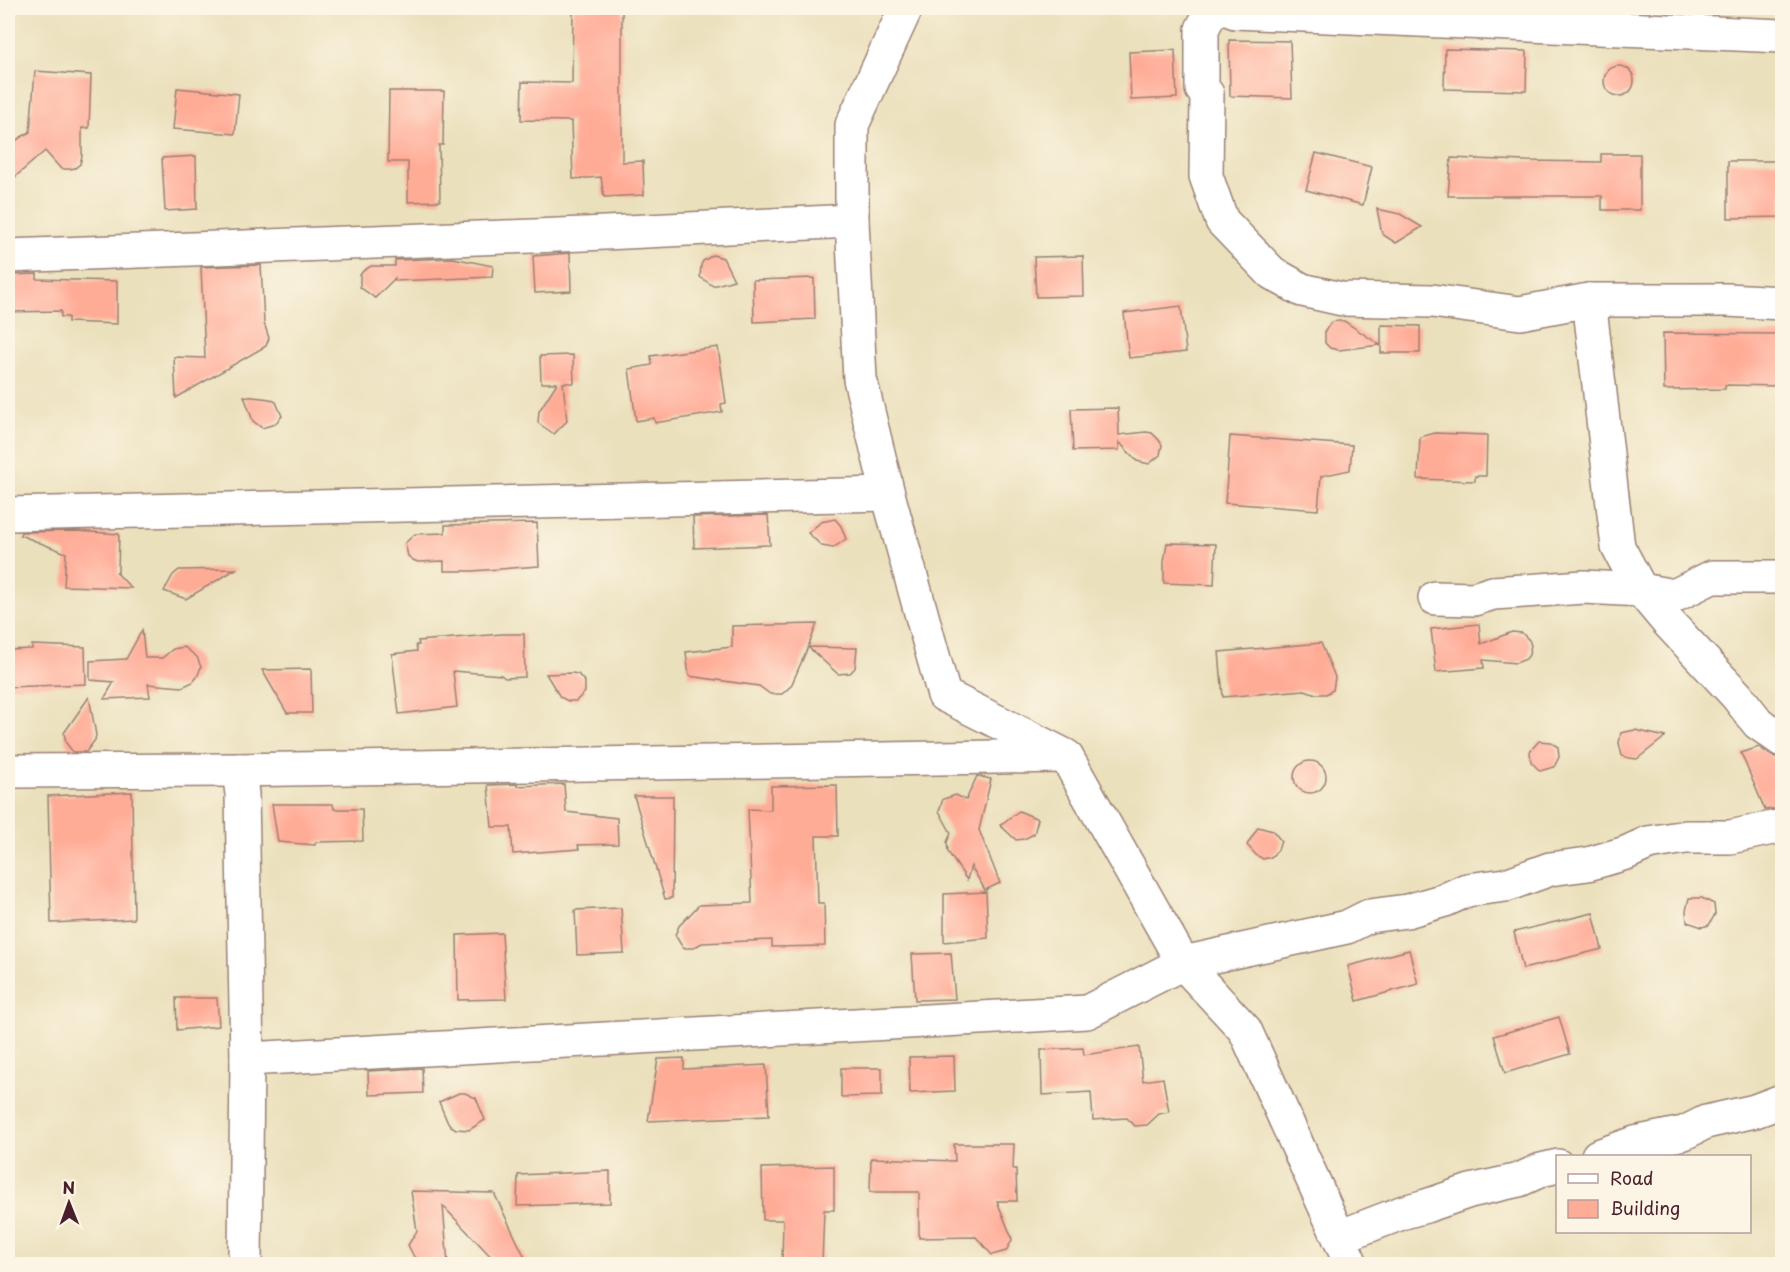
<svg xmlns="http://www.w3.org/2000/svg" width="1790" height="1272" font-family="'Playpen Sans',sans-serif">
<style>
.building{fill:#ffac97}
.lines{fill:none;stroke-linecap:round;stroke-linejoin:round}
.minor-casing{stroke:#9a8074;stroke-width:36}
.minor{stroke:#fff;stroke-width:33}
</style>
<rect width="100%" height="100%" fill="#fcf5e5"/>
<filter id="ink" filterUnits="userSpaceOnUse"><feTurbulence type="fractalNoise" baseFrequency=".0167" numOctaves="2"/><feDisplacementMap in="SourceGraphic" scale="12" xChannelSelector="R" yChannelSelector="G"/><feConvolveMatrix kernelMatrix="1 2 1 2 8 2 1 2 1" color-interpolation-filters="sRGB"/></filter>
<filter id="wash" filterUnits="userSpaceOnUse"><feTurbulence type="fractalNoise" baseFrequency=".008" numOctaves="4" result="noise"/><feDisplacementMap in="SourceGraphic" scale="24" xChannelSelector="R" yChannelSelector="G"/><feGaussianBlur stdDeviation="1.35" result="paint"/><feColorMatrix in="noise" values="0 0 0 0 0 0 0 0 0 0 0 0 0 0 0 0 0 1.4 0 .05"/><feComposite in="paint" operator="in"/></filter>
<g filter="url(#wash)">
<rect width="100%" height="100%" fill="#ebe0bc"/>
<g id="blocks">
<!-- building -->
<g class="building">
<polygon points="573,8 622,8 622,162 643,161 644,195 604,197 601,177 573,179 571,121 521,120 522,82 572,83"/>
<polygon points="1229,40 1290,41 1292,98 1230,96"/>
<polygon points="1445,49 1527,51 1526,91 1444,89"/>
<polygon points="1175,50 1177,98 1131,100 1129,52"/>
<circle cx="1619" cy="81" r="15"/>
<polygon points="35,71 91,75 89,128 82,128 82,156 80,164 75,168 70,169 61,169 45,151 8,183 8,145 30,132"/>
<polygon points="177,88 239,94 235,134 173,129"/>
<polygon points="389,91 444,91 443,145 439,145 440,201 408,202 408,162 388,162"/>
<polygon points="1316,153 1372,167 1363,205 1306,190"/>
<polygon points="1601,154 1640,154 1640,210 1602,210 1602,196 1448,196 1451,158 1524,161 1601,162"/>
<polygon points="196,156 197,209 165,211 162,158"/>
<polygon points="1728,161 1782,161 1782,217 1728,218"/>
<polygon points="1377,209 1400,214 1422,227 1396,243 1382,234"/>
<polygon points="570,253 571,291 535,293 533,256"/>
<polygon points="713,255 723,258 734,280 713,286 700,277 701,265 703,261"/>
<polygon points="1083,256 1084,296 1036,297 1034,257"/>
<polygon points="453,258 493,266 492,277 395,281 395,278 375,298 360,287 360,275 363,271 371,266 395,266 395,260"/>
<polygon points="261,265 264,323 269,338 266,346 176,398 174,357 205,358 201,267"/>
<polygon points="37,274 37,279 117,281 117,324 68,322 68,317 61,317 61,311 8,312 8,275"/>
<polygon points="814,278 815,319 754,322 753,280"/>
<polygon points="1181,306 1186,352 1129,358 1124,313"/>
<polygon points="1339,321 1344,321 1380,345 1339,350 1330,348 1325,343 1325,331 1331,322"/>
<polygon points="1381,325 1420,326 1420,353 1381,353"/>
<polygon points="1663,333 1782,334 1782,386 1725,385 1725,389 1664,390"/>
<polygon points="718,347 726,403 721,404 722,412 655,423 654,418 636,421 629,369 652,365 651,356"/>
<polygon points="573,355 574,383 563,383 567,421 554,434 538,423 539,411 557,383 541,383 540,356"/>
<polygon points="244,396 270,399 276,402 282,416 275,424 262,428 253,421"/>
<polygon points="1118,408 1119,435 1146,432 1152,433 1159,440 1162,445 1160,455 1149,464 1137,461 1119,442 1119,450 1073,451 1071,409"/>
<polygon points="1435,433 1487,435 1486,476 1475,476 1475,481 1418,479 1420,437"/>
<polygon points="1230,436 1352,445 1350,470 1321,476 1318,510 1225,503"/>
<polygon points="768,515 770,545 694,548 693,517"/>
<polygon points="835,519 841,526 846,539 833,548 822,546 808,533 821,522"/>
<polygon points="537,523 539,566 472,571 444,571 444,561 418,562 413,560 408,556 405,543 415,534 445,533 445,525"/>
<polygon points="77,531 119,534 118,573 116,572 131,588 64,586 66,553 20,535 21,532"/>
<polygon points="1167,543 1216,544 1214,585 1164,583 1164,562"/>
<polygon points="236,569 186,599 164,591 173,575 179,570"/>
<polygon points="817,624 808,647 857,648 855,668 850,673 838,674 808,647 791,686 782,694 770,694 759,686 689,676 686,652 732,647 732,626"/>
<polygon points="1479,624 1481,644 1512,632 1522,633 1529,640 1531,645 1529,655 1526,659 1516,663 1483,660 1484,668 1436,672 1431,629"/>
<polygon points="142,630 145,658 162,658 173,649 184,647 197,657 201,667 197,677 193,682 182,687 148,684 150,697 104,699 114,682 90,680 90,661 126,659"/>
<polygon points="502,634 524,634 525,677 505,678 501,675 453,671 457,707 399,714 392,654 417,651 416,645 419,645 418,641"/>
<polygon points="1321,643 1335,677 1333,690 1326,694 1316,694 1305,690 1223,697 1219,652"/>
<polygon points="32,645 85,647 86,684 8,687 8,650 32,649"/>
<polygon points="311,669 312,713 287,713 262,670"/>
<polygon points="572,673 578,674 585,682 585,692 576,701 568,701 560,697 546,674"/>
<polygon points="89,697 96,735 95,740 86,752 73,752 66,743 64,733"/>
<polygon points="1635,730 1665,737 1637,759 1629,758 1622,756 1619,743 1621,733"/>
<polygon points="1539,741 1550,742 1558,747 1559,757 1554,767 1540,771 1531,762 1530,751"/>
<polygon points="1759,747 1772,756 1782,758 1782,808 1765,810 1741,753"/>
<circle cx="1310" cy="777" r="16"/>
<polygon points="977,776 991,779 979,830 1000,883 985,890 971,866 967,880 948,852 947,842 951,833 939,811 943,799 956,795 966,800"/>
<polygon points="517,784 517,786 564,784 566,812 617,818 618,844 578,845 579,849 513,854 511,827 492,827 488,785"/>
<polygon points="837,785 838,836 816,836 818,903 824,903 825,946 772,947 772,940 702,943 693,948 683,948 675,935 679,926 699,905 752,903 748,809 771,810 771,786"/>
<polygon points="132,792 134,919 51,923 48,796"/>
<polygon points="634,796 673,796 672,898 665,899"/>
<polygon points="272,804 333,804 334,809 362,809 363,841 316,842 315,845 278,842"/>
<polygon points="1019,811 1038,819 1034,834 1024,839 1016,840 1000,825"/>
<polygon points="1258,827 1273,831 1281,841 1278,850 1271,857 1263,859 1256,855 1247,845"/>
<polygon points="986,892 988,938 944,942 944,894"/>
<polygon points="1689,898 1702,898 1714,904 1715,914 1709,925 1702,927 1687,922 1686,911"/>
<polygon points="621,908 624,953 577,955 575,910"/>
<polygon points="1593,913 1602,949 1523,969 1514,932"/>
<polygon points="502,933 506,999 458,1000 457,935"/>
<polygon points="1409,950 1418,984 1357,1001 1348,966"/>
<polygon points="951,953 955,999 915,1000 912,954"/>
<polygon points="176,998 217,998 219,1026 177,1030"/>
<polygon points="1559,1017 1570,1054 1505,1073 1494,1036"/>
<polygon points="1139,1047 1143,1081 1163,1078 1169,1112 1159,1114 1147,1125 1135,1126 1127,1118 1093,1120 1091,1092 1042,1095 1041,1050 1083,1048 1084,1055"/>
<polygon points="954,1056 955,1091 910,1093 909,1057"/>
<polygon points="684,1058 684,1069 766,1065 769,1116 648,1121 658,1059"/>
<polygon points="422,1068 423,1093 369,1095 368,1071"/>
<polygon points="841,1068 882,1068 882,1096 841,1097"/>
<polygon points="459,1093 465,1093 476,1098 485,1120 469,1130 456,1129 451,1126 447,1121 439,1102"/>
<polygon points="954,1144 1014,1144 1013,1169 1016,1169 1017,1201 997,1201 1011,1236 1012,1240 1006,1251 992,1255 976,1237 919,1238 919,1192 870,1192 871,1158 955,1161"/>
<polygon points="834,1166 834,1210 824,1210 822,1264 782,1264 783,1220 763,1220 762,1168"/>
<polygon points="610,1171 610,1203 517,1206 518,1175"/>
<polygon points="411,1191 494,1193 528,1264 498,1264 443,1206 448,1264 433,1264 414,1257 408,1245 417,1231"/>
</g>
</g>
</g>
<g filter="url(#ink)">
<use href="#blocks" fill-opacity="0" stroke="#9a8074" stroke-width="1.5"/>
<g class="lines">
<!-- minor casing -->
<g class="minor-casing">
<g id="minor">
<polyline points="906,8 852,125 852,221 860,379 888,494 944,695 1066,756 1183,963 1245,1030 1351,1264"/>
<polyline points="1213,8 1202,29 1202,89 1207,94 1206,176 1222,221 1272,273 1302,290 1342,299 1432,301 1520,313 1589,300 1727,300 1782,303"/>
<polyline points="1225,8 1235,12 1782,36"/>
<polyline points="8,256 584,234 852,221"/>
<polyline points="1589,300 1618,547 1641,590 1666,620 1737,696 1758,723 1782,740"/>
<polyline points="8,514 888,494"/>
<polyline points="1435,598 1474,599 1493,593 1584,587 1641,590 1674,596 1712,577 1782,577"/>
<polyline points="239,770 242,794 247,1059 245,1264"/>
<polyline points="8,771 239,770 1061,756"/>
<polyline points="247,1059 1087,1012 1183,963 1347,927 1369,916 1407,911 1445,900 1467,890 1506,885 1550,869 1588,864 1626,853 1648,843 1686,837 1730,837 1782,826"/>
<polyline points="1598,1156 1635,1143 1684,1133 1706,1122 1755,1111 1782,1101"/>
<polyline points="1339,1237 1404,1212 1426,1206 1470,1191 1519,1180 1541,1170 1558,1166"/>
</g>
</g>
<!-- minor -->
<use href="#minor" class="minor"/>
</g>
</g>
<!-- margin -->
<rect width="1790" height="1272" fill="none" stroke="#fcf5e5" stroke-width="30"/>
<!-- legend -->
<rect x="1556" y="1155" width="195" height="78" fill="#fcf5e5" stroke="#b59f9b" stroke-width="1.5"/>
<rect x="1568" y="1174" width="30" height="9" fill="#ffffff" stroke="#b59f9b" stroke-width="1.5"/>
<text x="1610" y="1185" font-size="18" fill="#4a1f2b">Road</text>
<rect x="1568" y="1200" width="30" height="18" fill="#ffac97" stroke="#b59f9b" stroke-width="1.5"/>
<text x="1610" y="1215" font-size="18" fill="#4a1f2b">Building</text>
<!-- north arrow -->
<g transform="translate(69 1203) rotate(359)" stroke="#fcf5e5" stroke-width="4.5" paint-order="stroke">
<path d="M0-4.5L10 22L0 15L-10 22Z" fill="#4a1f2b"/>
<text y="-9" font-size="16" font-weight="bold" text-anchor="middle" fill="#4a1f2b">N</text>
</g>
</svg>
